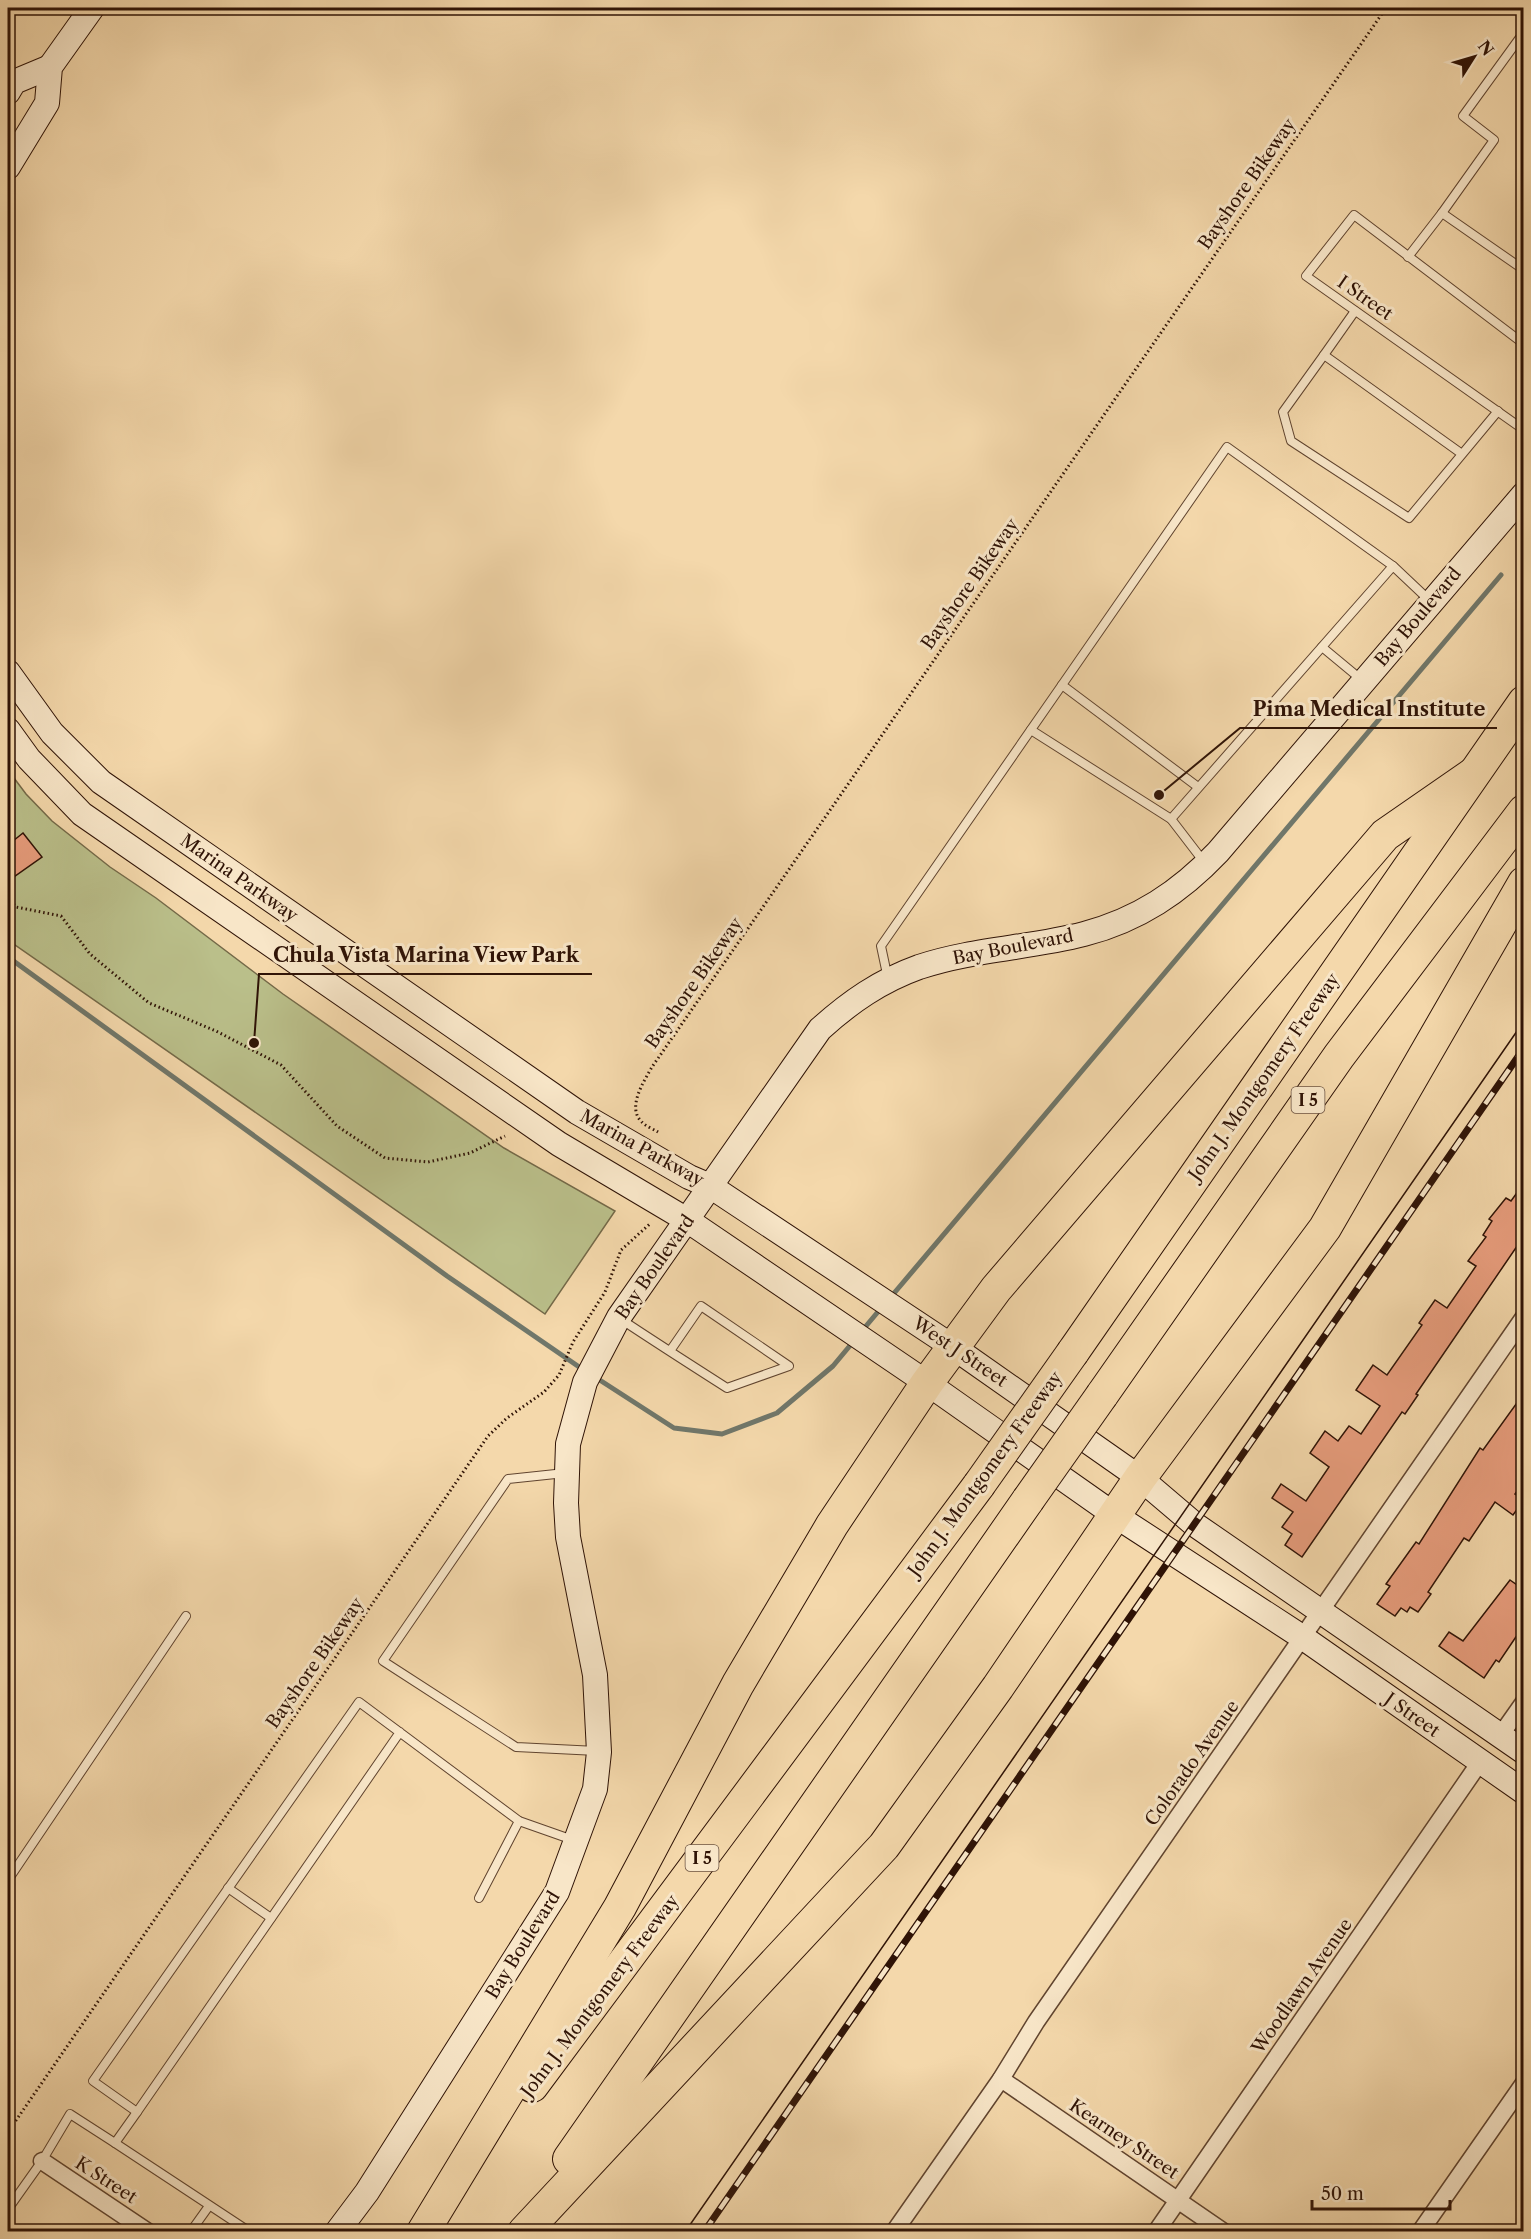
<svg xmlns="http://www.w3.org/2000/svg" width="1531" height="2239" font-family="'Libre Caslon Text',serif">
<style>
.green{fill:#babf8a;stroke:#746948;stroke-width:1.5}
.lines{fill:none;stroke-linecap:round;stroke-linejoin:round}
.stream{stroke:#70776a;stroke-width:5}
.building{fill:#e89d7d;stroke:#2f1306;stroke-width:1.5}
.lane-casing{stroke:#60442f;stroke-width:10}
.street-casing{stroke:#60442f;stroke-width:19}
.secondary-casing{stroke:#2f1306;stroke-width:26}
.highway-casing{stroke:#2f1306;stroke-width:34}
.path{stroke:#2f1306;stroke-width:3;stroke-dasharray:1.5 3;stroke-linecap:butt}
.lane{stroke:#f8e6c8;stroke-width:8}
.street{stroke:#f8e6c8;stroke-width:16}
.secondary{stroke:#f8e6c8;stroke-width:24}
.highway{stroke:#f4d8ab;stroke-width:32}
.tram{stroke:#2f1306;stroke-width:1.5}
.rail-casing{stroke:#2f1306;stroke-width:7}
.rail{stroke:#f8e6c8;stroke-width:4.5;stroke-dasharray:14;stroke-linecap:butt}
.highway-bridge-casing{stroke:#2f1306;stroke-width:34;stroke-linecap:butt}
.highway-bridge{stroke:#f4d8ab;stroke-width:32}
.labels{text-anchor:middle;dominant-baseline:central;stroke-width:6;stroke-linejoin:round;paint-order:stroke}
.shield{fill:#f8e6c8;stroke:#6b5240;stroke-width:1.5}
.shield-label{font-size:16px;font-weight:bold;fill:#2f1306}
.street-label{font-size:18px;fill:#2f1306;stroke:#f8e6c8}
.leader{fill:none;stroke:#2f1306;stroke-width:2}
.callout-dot{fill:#2f1306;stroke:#f8e6c8;stroke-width:2}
.callout-label{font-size:20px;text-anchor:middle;font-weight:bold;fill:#2f1306;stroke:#f8e6c8;stroke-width:6;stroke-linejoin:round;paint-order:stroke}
</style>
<rect width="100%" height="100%" fill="#f4d8ab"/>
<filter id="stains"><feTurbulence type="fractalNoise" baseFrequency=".00333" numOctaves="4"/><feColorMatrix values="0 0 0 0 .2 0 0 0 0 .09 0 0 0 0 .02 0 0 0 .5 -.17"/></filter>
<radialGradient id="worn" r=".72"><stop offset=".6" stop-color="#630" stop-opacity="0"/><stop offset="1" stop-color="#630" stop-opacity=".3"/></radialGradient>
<!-- green -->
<polygon class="green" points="8,770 26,794 52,821 110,867 156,898 283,994 504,1148 615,1211 545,1314 8,940"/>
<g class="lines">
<!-- stream -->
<g class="stream">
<polyline points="8,957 447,1276 585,1371"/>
<polyline points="890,1298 1501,575"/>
<polyline points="861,1332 882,1307"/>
<polyline points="595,1377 674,1428 722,1434 777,1413 833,1366 853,1342"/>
</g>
</g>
<!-- building -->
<g class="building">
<polygon points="23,833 42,857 8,881 8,845"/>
<polygon points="1524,1183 1524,1236 1416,1394 1418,1395 1405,1414 1402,1412 1302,1557 1285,1545 1292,1534 1282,1527 1293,1512 1272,1498 1281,1484 1306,1501 1329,1467 1310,1453 1325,1431 1338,1441 1349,1426 1361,1434 1380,1406 1356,1390 1373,1365 1387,1375 1422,1325 1419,1323 1435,1300 1447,1308 1476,1266 1468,1261 1486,1237 1483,1235 1492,1221 1489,1219 1506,1198 1511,1201"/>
<polygon points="1524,1393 1524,1481 1515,1494 1524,1500 1513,1515 1495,1502 1469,1541 1464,1538 1428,1592 1431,1594 1418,1612 1410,1607 1407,1612 1401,1608 1395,1616 1377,1604 1390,1586 1386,1584 1416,1542 1419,1544 1480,1448 1483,1450"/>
<polygon points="1510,1580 1524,1590 1524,1625 1499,1662 1496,1660 1484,1678 1439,1646 1449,1632 1463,1641"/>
</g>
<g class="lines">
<!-- lane casing -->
<g class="lane-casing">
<g id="lane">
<polyline points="1442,213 1494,140 1463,116 1524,32"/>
<polyline points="1408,257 1442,213 1524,270"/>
<polyline points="1524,344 1354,215 1306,276 1524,430"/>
<polyline points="1324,355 1355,311"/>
<polyline points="1462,454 1324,355 1283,412 1291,441 1409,518 1498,411"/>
<polyline points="1322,647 1363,681"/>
<polyline points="1031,730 1171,819"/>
<polyline points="1198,787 1062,685 1227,447 1393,566"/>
<polyline points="1204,862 1171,819 1393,566 1429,600"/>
<polyline points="888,979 881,946 1062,685"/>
<path d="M619,1318c36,24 72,47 108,70l62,-22 -88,-60 -31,45"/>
<polyline points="565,1473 508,1479 383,1661 516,1747 597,1751"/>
<polyline points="400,1732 137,2112 93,2081 359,1702 519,1821 573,1840"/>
<polyline points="8,1880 186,1616"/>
<polyline points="228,1888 271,1918"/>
<polyline points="479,1898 519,1821"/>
<polyline points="115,2143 247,2230 245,2232"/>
<polyline points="8,2209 42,2161 70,2114 115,2143 137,2112"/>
<polyline points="200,2232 194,2227 209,2206"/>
</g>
</g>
<!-- street casing -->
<g class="street-casing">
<g id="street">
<polyline points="1500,1736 1524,1702"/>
<polyline points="1001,2079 1224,2232"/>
<polyline points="42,2161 148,2232"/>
<polyline points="894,2232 1001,2079 1036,2022 1524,1317"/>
<polyline points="1156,2232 1480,1762"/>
<polyline points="1420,2232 1524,2083"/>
</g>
</g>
<!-- secondary casing -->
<g class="secondary-casing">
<g id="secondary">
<polyline points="8,92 14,82 50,67"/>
<polyline points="8,167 47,103 50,67 92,8"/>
<polyline points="8,672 52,733 101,782 577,1112 689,1177 710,1186 953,1347 1140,1478 1194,1524 1524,1752"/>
<polyline points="8,730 29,759 82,814 559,1144 687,1220 927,1383 1116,1516 1302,1637 1524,1792"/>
<path d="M337,2232l30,-40 190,-300 38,-103 4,-37 -4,-77 -27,-138 -2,-34 2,-59 17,-62 34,-65 201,-288c30,-27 60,-48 99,-62 54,-18 111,-19 165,-33 54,-14 96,-42 134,-82l306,-358"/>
</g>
</g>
<!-- highway casing -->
<g class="highway-casing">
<g id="highway">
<polyline points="1073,1352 1524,702"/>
<polyline points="1102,1395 1339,1056 1524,811"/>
<polyline points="532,2086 979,1485"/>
<polyline points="569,2159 1028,1500"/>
<polyline points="423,2232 620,1907 738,1684 832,1525 927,1383 996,1289 1385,835 1473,774"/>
<polyline points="524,2232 884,1846 998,1687 1140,1478 1325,1228 1524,883"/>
</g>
</g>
<!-- path -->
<g class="path">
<polyline points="8,897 16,907 61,916 90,954 149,1003 216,1031 281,1065 337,1126 385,1158 428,1162 470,1153 505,1136"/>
<path d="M658,1132c-5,-3 -13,-6 -17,-11 -14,-14 3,-40 11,-54l734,-1059"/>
<polyline points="8,2132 488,1436 507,1418 544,1392 559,1375 573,1342 605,1292 621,1250 651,1223"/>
</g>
<!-- lane -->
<use href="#lane" class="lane"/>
<!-- street -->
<use href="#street" class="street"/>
<!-- secondary -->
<use href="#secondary" class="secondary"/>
<!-- highway -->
<use href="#highway" class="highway"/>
<!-- tram -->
<polyline class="tram" points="685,2232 1524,1021"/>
<!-- rail casing -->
<g class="rail-casing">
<polyline id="rail" points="704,2232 1524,1048"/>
</g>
<!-- rail -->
<use href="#rail" class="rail"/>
<!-- highway-bridge casing -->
<g class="highway-bridge-casing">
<g id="highway-bridge">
<polyline points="979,1485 1073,1352"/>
<polyline points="1028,1500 1102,1395"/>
</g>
</g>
<!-- highway-bridge -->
<use href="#highway-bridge" class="highway-bridge"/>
</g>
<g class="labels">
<!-- shield labels -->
<g class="shield">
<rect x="1291.5" y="1087" width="33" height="26" rx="4.5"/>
<rect x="685.5" y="1845" width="33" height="26" rx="4.5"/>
</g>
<g class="shield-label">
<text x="1308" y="1100">I 5</text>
<text x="702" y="1858">I 5</text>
</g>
<!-- street labels -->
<g class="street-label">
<text transform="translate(1247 184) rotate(-55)">Bayshore Bikeway</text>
<text transform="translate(1365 298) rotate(35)">I Street</text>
<text transform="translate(970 584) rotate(-55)">Bayshore Bikeway</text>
<text transform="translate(1418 617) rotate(-50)">Bay Boulevard</text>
<text transform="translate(239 878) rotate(35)">Marina Parkway</text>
<text transform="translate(1013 947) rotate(-11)">Bay Boulevard</text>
<text transform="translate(694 983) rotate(-55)">Bayshore Bikeway</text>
<text transform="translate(1264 1077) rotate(-55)">John J. Montgomery Freeway</text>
<text transform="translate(642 1148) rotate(29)">Marina Parkway</text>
<text transform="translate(655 1267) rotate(-55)">Bay Boulevard</text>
<text transform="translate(960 1352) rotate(34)">West J Street</text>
<text transform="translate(985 1474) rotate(-54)">John J. Montgomery Freeway</text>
<text transform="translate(315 1663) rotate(-55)">Bayshore Bikeway</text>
<text transform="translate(1412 1715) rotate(35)">J Street</text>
<text transform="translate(1192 1763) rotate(-55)">Colorado Avenue</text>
<text transform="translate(523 1945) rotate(-58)">Bay Boulevard</text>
<text transform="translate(1302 1986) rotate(-55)">Woodlawn Avenue</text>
<text transform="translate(600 1996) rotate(-53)">John J. Montgomery Freeway</text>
<text transform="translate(1124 2139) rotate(34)">Kearney Street</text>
<text transform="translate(106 2180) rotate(33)">K Street</text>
</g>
</g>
<!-- callouts -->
<path class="leader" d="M1159 795L1240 728H1497M254 1043L259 974H592"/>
<g class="callout-dot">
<circle cx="1159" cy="795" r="6"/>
<circle cx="254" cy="1043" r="6"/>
</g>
<g class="callout-label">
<text x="1369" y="716">Pima Medical Institute</text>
<text x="426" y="962">Chula Vista Marina View Park</text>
</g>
<!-- margin -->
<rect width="1531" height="2239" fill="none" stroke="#f4d8ab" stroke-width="30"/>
<rect x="9" y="9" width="1513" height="2221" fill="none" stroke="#2f1306" stroke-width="3"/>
<rect x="15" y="15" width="1501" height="2209" fill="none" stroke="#2f1306" stroke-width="1.5"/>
<!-- north arrow -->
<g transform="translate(1474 57) rotate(53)" stroke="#f8e6c8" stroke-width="4.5" paint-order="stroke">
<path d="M0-4.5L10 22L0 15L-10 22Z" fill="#2f1306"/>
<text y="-9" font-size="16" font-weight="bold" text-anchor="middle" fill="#2f1306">N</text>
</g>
<!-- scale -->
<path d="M1312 2200v9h138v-9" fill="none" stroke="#2f1306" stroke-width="3"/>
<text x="1321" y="2200" font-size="18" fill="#2f1306" stroke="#f8e6c8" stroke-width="4.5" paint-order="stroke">50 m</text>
<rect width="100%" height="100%" filter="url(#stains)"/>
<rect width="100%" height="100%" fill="url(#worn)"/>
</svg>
